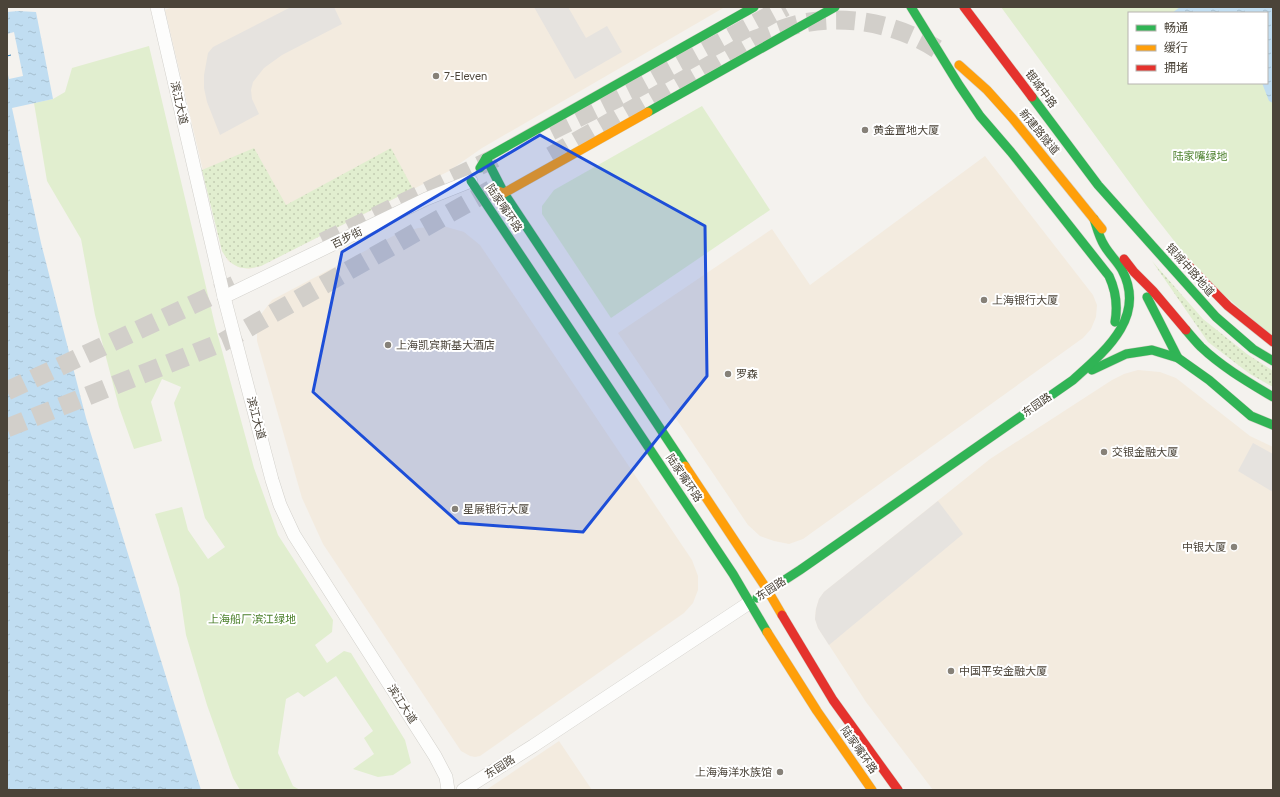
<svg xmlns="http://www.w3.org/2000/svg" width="1280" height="797" font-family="Figtree,'Noto Sans SC',sans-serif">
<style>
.commercial{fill:#f3ebdf}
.grass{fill:url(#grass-dots)}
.park{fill:#e1eecf;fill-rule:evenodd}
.parking{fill:#e6e3df}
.water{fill:url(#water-ripples)}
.pier{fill:#f4f2ee}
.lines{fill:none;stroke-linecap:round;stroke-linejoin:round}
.ferry{stroke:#2e7ab2;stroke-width:1;stroke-dasharray:5 4;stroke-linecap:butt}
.secondary-tunnel{stroke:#d2cfca;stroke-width:19;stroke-dasharray:19 10;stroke-linecap:butt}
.street-casing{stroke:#d2d0cb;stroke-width:14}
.fast-casing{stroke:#d3cfc5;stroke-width:10}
.slow-casing{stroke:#d3cfc5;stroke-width:10}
.jam-casing{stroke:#d3cfc5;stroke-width:10}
.street{stroke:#fdfdfc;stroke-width:13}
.fast{stroke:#30b455;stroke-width:9}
.slow{stroke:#ff9f0a;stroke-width:9}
.jam{stroke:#e5322d;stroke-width:9}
.marked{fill:#1d4ed8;fill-opacity:0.2;stroke:#1d4ed8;stroke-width:3;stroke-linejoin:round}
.poi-dot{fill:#868178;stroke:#fff;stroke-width:1.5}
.labels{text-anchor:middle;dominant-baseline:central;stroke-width:4;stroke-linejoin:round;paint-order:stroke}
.poi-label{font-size:11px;fill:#4b4439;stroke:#fff;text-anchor:start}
.street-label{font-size:11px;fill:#4b4439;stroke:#fff}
.park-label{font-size:11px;fill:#4a7f2a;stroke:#fff}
</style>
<defs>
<pattern id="grass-dots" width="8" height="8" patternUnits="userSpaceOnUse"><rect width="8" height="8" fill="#e1eecf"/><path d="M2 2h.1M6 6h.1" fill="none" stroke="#c3cdb2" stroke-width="1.8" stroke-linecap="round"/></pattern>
<pattern id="water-ripples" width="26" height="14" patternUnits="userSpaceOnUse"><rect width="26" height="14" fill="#c0ddf1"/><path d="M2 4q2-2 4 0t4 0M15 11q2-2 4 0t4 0" fill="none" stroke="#a6bfcf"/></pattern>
</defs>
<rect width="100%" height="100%" fill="#f4f2ee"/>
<!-- commercial -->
<g class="commercial">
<polygon points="173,7 725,7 482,148 449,171 261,266 249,269 238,267 228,261 222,251 165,10"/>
<polygon points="985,156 1093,295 1097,305 1096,317 1091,329 1083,338 803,539 789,544 774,541 760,536 748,525 618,333 772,229 810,285"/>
<polygon points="443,226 464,232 480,245 692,560 698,576 698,590 693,603 684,613 480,756 475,757 470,756 461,751 323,544 302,498 257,341 257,328 262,313 272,300 395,235 418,228"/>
<polygon points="1138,370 1160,372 1176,378 1250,436 1273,447 1273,790 933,790 866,702 818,628 815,619 816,609 819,599 824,592 990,459 1112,380 1124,374"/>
<polygon points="559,741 592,790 486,790"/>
</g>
<!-- grass -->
<g class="grass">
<path d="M254,148l32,57 105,-57 22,41 -152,77c-19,5 -29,2 -39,-15l-20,-81z"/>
<polygon points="1152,261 1203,319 1247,354 1273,371 1273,387 1250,374 1208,342"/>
</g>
<!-- park -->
<g class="park">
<path d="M1001,7h272v330l-72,-62 -55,-70zM1129,13h138v70h-138z"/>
<polygon points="149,46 215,325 254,468 278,535 333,620 332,632 315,645 327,663 344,651 351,653 405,740 411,763 393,775 378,777 353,769 374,754 364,738 373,731 336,676 304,697 298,692 286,699 278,753 293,786 300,790 240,790 233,778 207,705 186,635 179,588 155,514 182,507 188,530 208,559 225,547 205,518 174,403 181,387 162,379 151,402 162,441 134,449 119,407 95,315 81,239 47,181 34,103 53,99 65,92 72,68"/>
<polygon points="702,106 770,210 611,318 542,214 542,206 554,190"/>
</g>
<!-- parking -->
<g class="parking">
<polygon points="291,7 334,7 342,24 282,55 264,68 253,82 251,90 252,99 259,114 220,135 207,102 204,88 204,75 208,53 213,47"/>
<polygon points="534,7 568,7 586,38 607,26 622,52 575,79"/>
<polygon points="1253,443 1273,454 1273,492 1238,471"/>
<polygon points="938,501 963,534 829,645 818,628 815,619 816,609 819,599 824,592"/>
</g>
<!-- water -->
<g class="water">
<polygon points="1180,7 1273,7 1273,103 1269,101 1262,83 1267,83 1267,13 1172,13"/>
<polygon points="18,11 36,12 53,99 12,108 41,243 86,418 201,790 7,790 7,12"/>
</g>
<!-- pier -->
<polygon class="pier" points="14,32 23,76 9,79 7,71 7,34"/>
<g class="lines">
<!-- ferry -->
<polyline class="ferry" points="7,56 11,55"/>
<!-- secondary-tunnel -->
<g class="secondary-tunnel">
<polyline points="551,131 630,92 785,7"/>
<path d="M551,156l203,-116c17,-6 33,-14 50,-17 46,-9 97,2 136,28"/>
<polyline points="323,242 495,158"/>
<polyline points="7,391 239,283"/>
<polyline points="7,428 223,342 494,188"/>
</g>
<!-- street casing -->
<g class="street-casing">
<g id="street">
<polyline points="157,7 224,297 272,480 280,505 294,535 435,756 446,777 448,790"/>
<polyline points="224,297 426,199 471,181"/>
<polyline points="463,790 533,746 749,603"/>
</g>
</g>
<!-- fast casing -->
<g class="fast-casing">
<g id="fast">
<path d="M911,7l48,78 21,31 31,36 98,124c7,15 9,29 6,46"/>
<polyline points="1032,97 1098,185 1216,317 1253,349 1273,361"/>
<polyline points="648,112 835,7"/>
<polyline points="486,158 504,193 685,466"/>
<polyline points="480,168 486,158 754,7"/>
<polyline points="471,181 733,574 767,632"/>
<polyline points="1147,297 1178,358"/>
<path d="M1186,330c5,6 10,12 15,17 21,20 47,35 72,50"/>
<polyline points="1092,370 1126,354 1152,350 1178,358 1209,380 1251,416 1273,425"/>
<path d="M757,598l43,-28 273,-190c32,-29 74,-63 49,-110 -5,-9 -13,-16 -18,-25 -5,-8 -7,-17 -10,-26"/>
</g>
</g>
<!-- slow casing -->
<g class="slow-casing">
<g id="slow">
<polyline points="959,65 987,90 1013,119 1102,229"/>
<polyline points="492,189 504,193 648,112"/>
<polyline points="685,466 768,591 782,615"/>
<polyline points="767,632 817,711 872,790"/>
</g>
</g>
<!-- jam casing -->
<g class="jam-casing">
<g id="jam">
<polyline points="964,7 1032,97"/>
<polyline points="1172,249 1228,306 1273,342"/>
<polyline points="1124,259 1134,272 1153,291 1186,330"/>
<polyline points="782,615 833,700 898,790"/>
</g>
</g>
<!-- street -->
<use href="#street" class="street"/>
<!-- fast -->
<use href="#fast" class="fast"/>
<!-- slow -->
<use href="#slow" class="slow"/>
<!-- jam -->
<use href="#jam" class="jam"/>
</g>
<!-- marked area -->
<path class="marked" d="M540,135l165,91 2,150 -124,156 -124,-9 -146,-131 29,-140z"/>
<!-- markers -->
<g class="poi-dot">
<circle cx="436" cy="76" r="4"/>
<circle cx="865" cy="130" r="4"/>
<circle cx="984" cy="300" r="4"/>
<circle cx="388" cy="345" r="4"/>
<circle cx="728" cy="374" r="4"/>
<circle cx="1104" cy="452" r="4"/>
<circle cx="455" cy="509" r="4"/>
<circle cx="1234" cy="547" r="4"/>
<circle cx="951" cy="671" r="4"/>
<circle cx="780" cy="772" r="4"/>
</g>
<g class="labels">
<!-- poi labels -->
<g class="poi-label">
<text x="444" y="76">7-Eleven</text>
<text x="873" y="130">黄金置地大厦</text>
<text x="992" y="300">上海银行大厦</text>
<text x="396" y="345">上海凯宾斯基大酒店</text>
<text x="736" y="374">罗森</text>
<text x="1112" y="452">交银金融大厦</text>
<text x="463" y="509">星展银行大厦</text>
<text x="1226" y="547" text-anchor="end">中银大厦</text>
<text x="959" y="671">中国平安金融大厦</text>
<text x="772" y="772" text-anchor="end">上海海洋水族馆</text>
</g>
<!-- street labels -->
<g class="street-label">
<text transform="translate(1041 89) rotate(53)">银城中路</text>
<text transform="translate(179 103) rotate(77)">滨江大道</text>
<text transform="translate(1039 132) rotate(50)">新建路隧道</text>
<text transform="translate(504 208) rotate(56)">陆家嘴环路</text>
<text transform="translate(347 238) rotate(-26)">百步街</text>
<text transform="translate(1190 270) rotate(48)">银城中路地道</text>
<text transform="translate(1037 405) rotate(-35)">东园路</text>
<text transform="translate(256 418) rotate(75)">滨江大道</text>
<text transform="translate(684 478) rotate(56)">陆家嘴环路</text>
<text transform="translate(771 589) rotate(-33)">东园路</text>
<text transform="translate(402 704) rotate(57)">滨江大道</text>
<text transform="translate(859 750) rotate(55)">陆家嘴环路</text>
<text transform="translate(500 767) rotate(-32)">东园路</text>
</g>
<!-- park labels -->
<g class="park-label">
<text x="1200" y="156">陆家嘴绿地</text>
<text x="252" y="619">上海船厂滨江绿地</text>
</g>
</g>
<!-- border -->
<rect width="1280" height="797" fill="none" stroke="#4b4439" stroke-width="16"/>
<!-- legend -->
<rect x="1128" y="12" width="140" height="72" fill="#ffffff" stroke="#b7b4b0"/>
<rect x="1136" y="25" width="20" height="6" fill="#30b455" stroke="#b7b4b0"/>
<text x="1164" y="32" font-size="12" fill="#4b4439">畅通</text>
<rect x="1136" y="45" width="20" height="6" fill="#ff9f0a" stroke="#b7b4b0"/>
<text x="1164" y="52" font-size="12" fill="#4b4439">缓行</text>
<rect x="1136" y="65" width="20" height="6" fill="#e5322d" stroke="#b7b4b0"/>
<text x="1164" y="72" font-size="12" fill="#4b4439">拥堵</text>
</svg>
